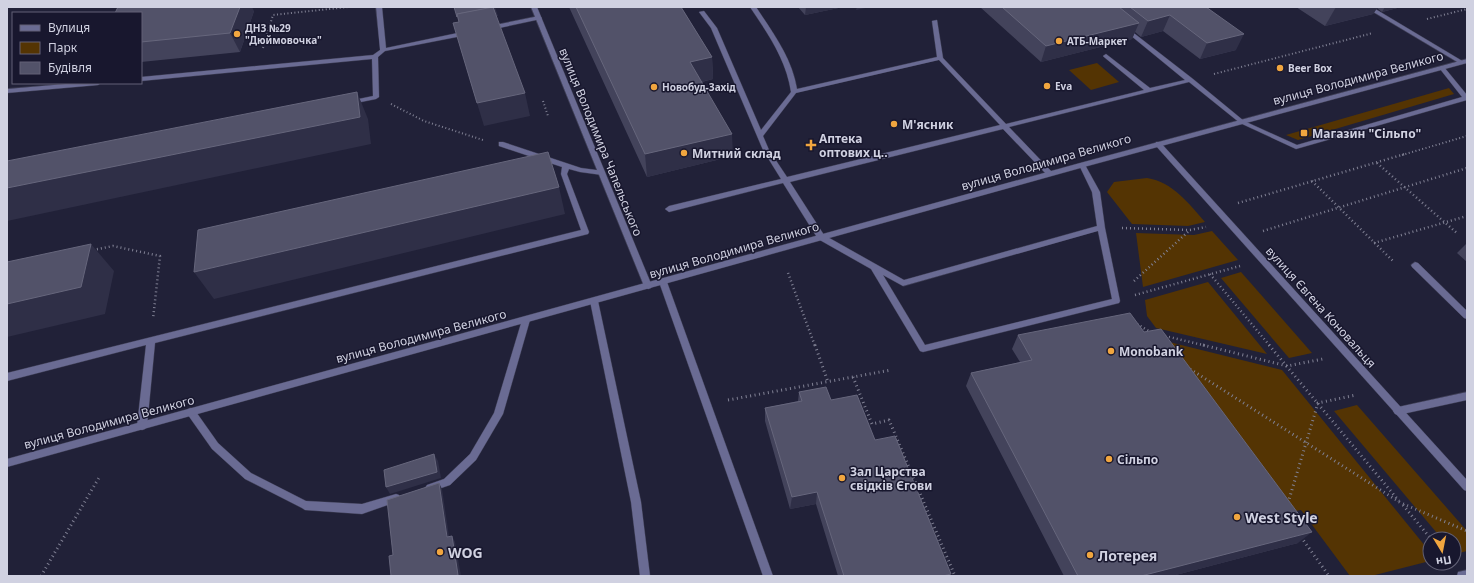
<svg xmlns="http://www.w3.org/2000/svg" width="1474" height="583" font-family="'Noto Sans',sans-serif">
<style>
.green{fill:#543403}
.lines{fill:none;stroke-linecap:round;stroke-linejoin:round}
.service-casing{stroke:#3d3d53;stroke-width:1}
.minor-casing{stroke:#3d3d53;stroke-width:1}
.tertiary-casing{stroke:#3d3d53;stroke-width:1}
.path-far2{stroke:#808194;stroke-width:2;stroke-dasharray:1 2.5;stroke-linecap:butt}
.path-far1{stroke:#808194;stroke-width:2.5;stroke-dasharray:1 3;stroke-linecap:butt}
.path{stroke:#808194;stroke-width:3;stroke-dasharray:1 3.5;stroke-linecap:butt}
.service{fill:#6a6b93;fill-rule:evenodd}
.minor{fill:#6a6b93;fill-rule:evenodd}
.tertiary{fill:#6a6b93;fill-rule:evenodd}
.wall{fill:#43435b}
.shaded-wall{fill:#2f2f47}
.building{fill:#525269;stroke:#66667c}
.poi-dot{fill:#f1a63f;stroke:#18172e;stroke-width:1.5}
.labels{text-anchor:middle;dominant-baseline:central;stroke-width:3;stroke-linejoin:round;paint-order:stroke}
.far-poi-label{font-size:10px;font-weight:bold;fill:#d0d1e1;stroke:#18172e;text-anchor:start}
.street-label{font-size:12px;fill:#d0d1e1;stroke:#18172e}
.poi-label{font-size:12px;font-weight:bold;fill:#d0d1e1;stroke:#18172e;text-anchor:start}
.near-poi-label{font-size:14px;font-weight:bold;fill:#d0d1e1;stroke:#18172e;text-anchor:start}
</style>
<rect width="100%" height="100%" fill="#212138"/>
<!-- green -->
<g class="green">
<polygon points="1097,63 1119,82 1091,90 1069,70"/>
<polygon points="1449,88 1454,94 1298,140 1286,135"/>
<path d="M1147,178c26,4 42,26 58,44l-17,4 -56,-2 -25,-32 7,-10z"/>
<polygon points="1212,231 1238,260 1143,287 1136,233 1194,235"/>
<polygon points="1241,272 1312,353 1289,358 1221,278"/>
<polygon points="1208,282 1267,354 1156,328 1147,316 1145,300"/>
<polygon points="1165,341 1282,370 1430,552 1430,561 1371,576 1350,576 1301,510 1290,512"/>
<polygon points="1357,405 1467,531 1467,551 1455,554 1454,539 1442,539 1334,411"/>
</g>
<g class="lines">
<!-- service casing -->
<g class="service-casing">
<g id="service">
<polygon points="376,7 382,7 386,48 467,31 470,33 467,35 385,51 378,57 379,97 376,99 351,104 348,102 349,101 373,96 372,59 141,81 141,77 373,55 380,50"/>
<path d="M750,7h6c17,26 36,51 41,82l140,-32 -5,-36 5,-1 6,38 63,66 138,-34 -40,-33 -1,-1 3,-2 44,34 35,-8 -61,-50 -1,-1 3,-2 67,52 51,42 53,24 165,-48 -22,-28v-2h4l23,28v5l-171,49 -56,-26 -51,-41 -180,45 43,45 1,2 -3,2h-2l-45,-47 -213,53 34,53 80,45 193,-54 -5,-34 -13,-27 3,-2h2l16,29 5,36 15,73 -1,2 -196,49 -3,-1 -49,-82 -53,-30 -35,-56 -114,29 -4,-3 4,-3 112,-27 -18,-29 -52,-122 -12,-16 5,-1 13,17 44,102 30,-38c-5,-33 -23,-58 -41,-85zM939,60l61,65 -213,52 -18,-27 -6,-14 33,-43zM1098,231l14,68 -187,46 -42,-70 20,11z"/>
<polygon points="1365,7 1372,7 1464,62 1463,63 1459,63"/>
<polygon points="539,16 542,18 541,19 490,30 487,28 490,26"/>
<polygon points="77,83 101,83 98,85 7,93 7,89"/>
<polygon points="499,142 503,142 581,168 604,171 605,173 602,175 580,172 569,169 567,174 589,232 588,234 155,343 147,426 145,429 142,430 139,429 137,426 146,345 7,381 7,373 581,230 561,174 562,167 499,146"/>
<polygon points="1415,262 1418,263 1467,311 1467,319 1464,318 1412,267 1411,265"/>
<polygon points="663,279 667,282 773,576 763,576 659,282"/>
<polygon points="594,298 597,299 598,301 641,502 650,576 640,576 631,502 590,301 591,299"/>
<polygon points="526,317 529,318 530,320 503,414 476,460 450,485 430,492 427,491 425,488 427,485 444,479 470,454 494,413 522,320 523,318"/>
<polygon points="1467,392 1467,400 1398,415 1395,414 1393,411 1395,408 1398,407"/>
<polygon points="191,408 194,409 218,443 251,473 306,501 362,504 396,494 399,495 401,498 399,501 362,514 305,510 302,508 245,479 212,449 188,415 186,412 188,409"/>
<polygon points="1467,570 1467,576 1457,576 1458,572"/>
</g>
</g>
<!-- minor casing -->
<g class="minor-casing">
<g id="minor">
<polygon points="531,7 537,7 652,286 651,288 648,289 644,286"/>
<polygon points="1156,142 1160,142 1467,480 1467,491 1464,490 1156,146"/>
</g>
</g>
<!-- tertiary casing -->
<g class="tertiary-casing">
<polygon id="tertiary" points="1467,59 1467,63 1084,167 7,467 7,459 1080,163"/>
</g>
<!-- path-far2 -->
<g class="path-far2">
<polyline points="1427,19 1467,9"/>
<polyline points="263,48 273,15 348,7"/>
<polyline points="1214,74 1373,33"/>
<polyline points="543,101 548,116"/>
<polyline points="391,104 424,121 483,140"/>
<polyline points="1402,155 1467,136"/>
</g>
<!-- path-far1 -->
<g class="path-far1">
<polyline points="1377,163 1458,234"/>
<polyline points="1312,181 1394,262"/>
<polyline points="1238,203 1405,154"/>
<polyline points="1122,228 1190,230 1206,227"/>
<polyline points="1263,231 1467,168"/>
<polyline points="1374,243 1467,216"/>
<polyline points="93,250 113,246 160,256 153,319"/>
<polyline points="788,273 815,346"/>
<polyline points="1210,274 1270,346"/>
<polyline points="1134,281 1190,230"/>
<polyline points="1135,295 1240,266"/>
<polyline points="1137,324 1152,333"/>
<polyline points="1165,336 1207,346"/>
</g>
<!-- path -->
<g class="path">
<polyline points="815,345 828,382"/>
<polyline points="1203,345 1287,366 1323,359"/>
<polyline points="1269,345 1399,501"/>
<polyline points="1190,369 1401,503 1467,531"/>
<polyline points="853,377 872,424 889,420 955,576"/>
<polyline points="728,400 891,370"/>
<polyline points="1288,503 1318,403 1356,395"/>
<polyline points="1403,505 1431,539"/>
<polyline points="1301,537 1329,576"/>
<polyline points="41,576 100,476"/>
</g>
<!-- service -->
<use href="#service" class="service"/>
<!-- minor -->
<use href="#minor" class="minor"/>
<!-- tertiary -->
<use href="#tertiary" class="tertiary"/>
</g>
<!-- wall -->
<g class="wall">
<polygon points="569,7 681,7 712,57 713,79 702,82 733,156 647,177"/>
<polygon points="798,7 843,7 805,15"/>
<polygon points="980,7 1206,7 1236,50 1200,59 1163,31 1141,37 1135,32 1132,39 1041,62"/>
<polygon points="1296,7 1401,7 1382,12 1377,8 1373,14 1325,26"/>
<polygon points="254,11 240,52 141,62 141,13"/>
<polygon points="1467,243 1467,262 1457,253"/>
<polygon points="1018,335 1298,543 1172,576 1064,576 966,386 971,373 1020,362 1012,349"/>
<polygon points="799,392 831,400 875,440 950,576 838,576 816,504 790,509 765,421 765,408 798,401"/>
</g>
<!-- shaded-wall -->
<g class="shaded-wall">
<polygon points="240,7 252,7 254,11 240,52 230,33"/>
<polygon points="491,7 495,7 498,16 495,16"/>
<polygon points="806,7 843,7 805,15"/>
<polygon points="857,7 870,7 856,10"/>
<polygon points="1336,7 1378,7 1373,14 1325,26"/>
<polygon points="1385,7 1401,7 1382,12"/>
<polygon points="1170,15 1163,31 1141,37 1148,21"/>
<polygon points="1139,23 1132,39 1041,62 1046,46"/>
<polygon points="1244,34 1236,50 1200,59 1207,43"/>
<polygon points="712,57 713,79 691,84 690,62"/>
<polygon points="357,92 368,119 371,144 7,221 7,188"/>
<polygon points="525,93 530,116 484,126 477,103"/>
<polygon points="732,134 733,156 647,177 645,154"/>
<polygon points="559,187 565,214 214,299 194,272"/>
<polygon points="91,244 114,271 105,314 7,337 7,304"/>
<polygon points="434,454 438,461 441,478 390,494 386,487"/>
<polygon points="439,483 442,489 450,543 447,537"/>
<polygon points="817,492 816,504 790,509 792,497"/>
<polygon points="1312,532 1298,543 1172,576 1141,576"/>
<polygon points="452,536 455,542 461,576 454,576"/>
</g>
<!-- building -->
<g class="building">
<polygon points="118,7 240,7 230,33 141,42 141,13 115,13"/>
<polygon points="454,7 492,7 492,8 457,14 457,17"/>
<polygon points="493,7 525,93 477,103 453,23 459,22 457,14"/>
<polygon points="576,7 681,7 712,57 690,62 732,134 645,154"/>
<polygon points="1002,7 1119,7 1139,23 1046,46"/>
<polygon points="1130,7 1206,7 1244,34 1207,43 1170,15 1148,21"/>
<polygon points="357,92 360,117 7,188 7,161"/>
<polygon points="548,152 559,187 194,272 198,230"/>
<polygon points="91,244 81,287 7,304 7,262"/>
<polygon points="1130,313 1144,332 1161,329 1312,532 1141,576 1078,576 971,373 1032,360 1018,335"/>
<polygon points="826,387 831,400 857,395 875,440 895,436 951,574 943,576 844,576 817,492 792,497 765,408 802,401 799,392"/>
<polygon points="434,454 437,472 386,487 384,470"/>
<polygon points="439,483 447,537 452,536 458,575 454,576 391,576 389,556 393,555 387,500"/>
</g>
<!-- markers -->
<g class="poi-dot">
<circle cx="237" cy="34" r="4"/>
<circle cx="1059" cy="41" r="4"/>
<circle cx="1280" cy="68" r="4"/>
<circle cx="1047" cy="86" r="4"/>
<circle cx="654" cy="87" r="4"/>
<circle cx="894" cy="124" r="4"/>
<rect x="1300" y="129" width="8" height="8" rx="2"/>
<path d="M809 139h4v4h4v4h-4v4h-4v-4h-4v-4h4z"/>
<circle cx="684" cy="153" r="4"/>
<circle cx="1111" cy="351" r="4"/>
<circle cx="1109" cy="459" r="4"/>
<circle cx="842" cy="478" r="4"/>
<circle cx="1237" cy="517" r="4"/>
<circle cx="440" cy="552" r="4"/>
<circle cx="1090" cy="555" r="4"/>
</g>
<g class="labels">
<!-- far-poi labels -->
<g class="far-poi-label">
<text x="245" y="28">ДНЗ №29<tspan x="245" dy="12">"Дюймовочка"</tspan></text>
<text x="1067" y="41">АТБ-Маркет</text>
<text x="1288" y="68">Beer Box</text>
<text x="1055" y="86">Eva</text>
<text x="662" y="87">Новобуд-Захід</text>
</g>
<!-- street labels -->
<g class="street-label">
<text transform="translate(1358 78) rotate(-15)">вулиця Володимира Великого</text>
<text transform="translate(601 142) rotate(68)">вулиця Володимира Чапельського</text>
<text transform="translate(1046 162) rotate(-16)">вулиця Володимира Великого</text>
<text transform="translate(734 250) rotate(-16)">вулиця Володимира Великого</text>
<text transform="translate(1321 307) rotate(48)">вулиця Євгена Коновальця</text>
<text transform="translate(421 336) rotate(-15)">вулиця Володимира Великого</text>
<text transform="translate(109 422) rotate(-15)">вулиця Володимира Великого</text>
</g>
<!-- poi labels -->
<g class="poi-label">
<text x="902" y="124">М'ясник</text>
<text x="1312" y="133">Магазин "Сільпо"</text>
<text x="819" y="138">Аптека<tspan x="819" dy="14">оптових ц‥</tspan></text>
<text x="692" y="153">Митний склад</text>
<text x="1119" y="351">Monobank</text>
<text x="1117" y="459">Сільпо</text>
<text x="850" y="471">Зал Царства<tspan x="850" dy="14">свідків Єгови</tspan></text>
</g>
<!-- near-poi labels -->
<g class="near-poi-label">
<text x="1245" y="517">West Style</text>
<text x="448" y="552">WOG</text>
<text x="1098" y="555">Лотерея</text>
</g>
</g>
<!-- border -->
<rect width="1474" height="583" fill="none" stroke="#d0d1e1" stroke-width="16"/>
<!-- legend -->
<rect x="12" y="12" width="130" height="72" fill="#18172e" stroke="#626176"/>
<rect x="20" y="25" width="20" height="6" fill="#6a6b93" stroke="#626176"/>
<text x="48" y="32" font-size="12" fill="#d0d1e1">Вулиця</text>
<rect x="20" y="42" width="20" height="12" fill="#543403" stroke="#626176"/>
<text x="48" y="52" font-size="12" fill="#d0d1e1">Парк</text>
<rect x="20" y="62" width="20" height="12" fill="#525269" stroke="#626176"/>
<text x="48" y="72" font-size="12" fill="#d0d1e1">Будівля</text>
<!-- north arrow -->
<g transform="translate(1442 551) rotate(170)"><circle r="19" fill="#18172e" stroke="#626176"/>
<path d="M0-3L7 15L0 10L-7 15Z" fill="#f1a63f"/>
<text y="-6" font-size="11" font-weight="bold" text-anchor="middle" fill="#d0d1e1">Пн</text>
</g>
</svg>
